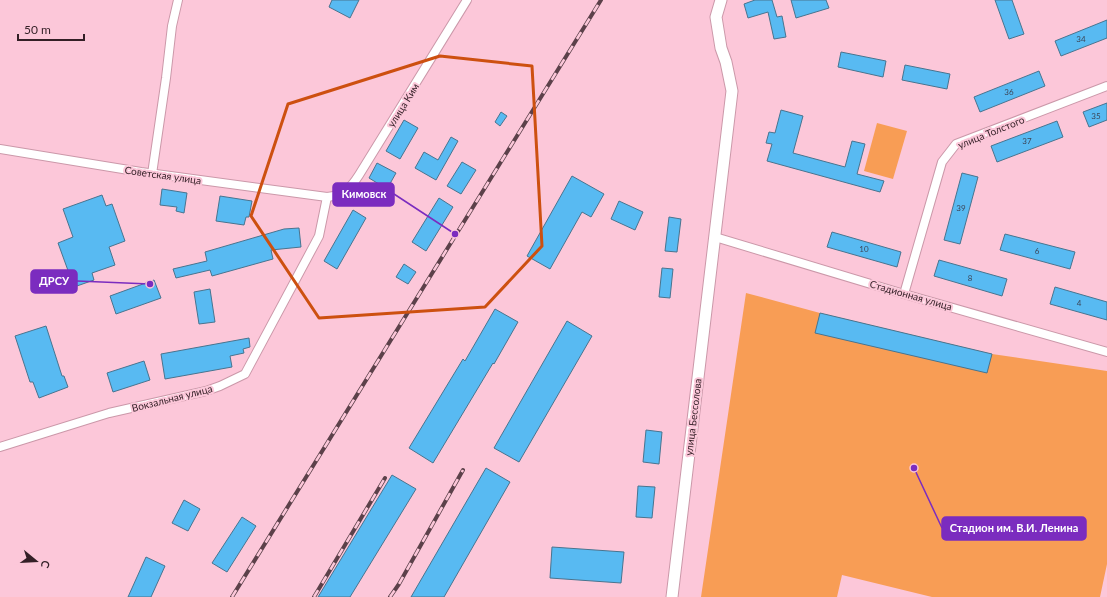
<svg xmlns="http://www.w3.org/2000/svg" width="1107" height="597" font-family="Lato,sans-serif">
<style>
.green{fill:#f89d55}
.building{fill:#58baf2;stroke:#48748f}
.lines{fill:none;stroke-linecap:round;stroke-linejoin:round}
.minor-casing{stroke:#cb98a9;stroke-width:10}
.secondary-casing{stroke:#cb98a9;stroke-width:13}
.minor{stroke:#fff;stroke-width:8}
.secondary{stroke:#fff;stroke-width:11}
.rail-casing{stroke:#5c414a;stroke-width:4}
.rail{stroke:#fcc7d9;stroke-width:2.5;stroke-dasharray:8;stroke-linecap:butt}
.marked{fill:none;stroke:#cd5010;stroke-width:3;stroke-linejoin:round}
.labels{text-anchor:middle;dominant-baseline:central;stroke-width:4;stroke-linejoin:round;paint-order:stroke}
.number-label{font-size:8px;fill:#3c4659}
.street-label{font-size:10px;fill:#331f26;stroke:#fcc7d9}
.leader{fill:none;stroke:#7b2cbf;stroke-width:1.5}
.callout-dot{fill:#7b2cbf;stroke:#fcc7d9;stroke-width:1.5}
.callout{fill:#7b2cbf;stroke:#7b2cbf;stroke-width:1.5}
.callout-label{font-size:11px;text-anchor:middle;font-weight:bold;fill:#fff}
</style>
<rect width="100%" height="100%" fill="#fcc7d9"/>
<!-- green -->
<g class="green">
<polygon points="877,123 907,131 893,179 864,171"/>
<polygon points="746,293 820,313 992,354 1107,371 1107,564 1100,597 932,597 842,575 837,597 701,597"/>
</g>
<!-- building -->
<g class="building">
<polygon points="332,0 359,0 350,18 329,7"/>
<polygon points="755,0 772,0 777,17 782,16 786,37 774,39 768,12 748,18 744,4"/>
<polygon points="791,0 826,0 829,8 796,18"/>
<polygon points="995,0 1012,0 1024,34 1009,39"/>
<polygon points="1107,20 1107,38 1061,56 1055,41"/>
<polygon points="841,52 886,61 883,77 838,67"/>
<polygon points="905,65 950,74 947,89 902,80"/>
<polygon points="1039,71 1045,86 980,112 974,97"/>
<polygon points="1107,103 1107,120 1089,127 1083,112"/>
<polygon points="781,110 803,116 793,153 845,167 852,141 865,144 857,174 884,181 880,192 767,161 772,144 766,143 769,132 775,133"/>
<polygon points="501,112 507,116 500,126 495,122"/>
<polygon points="404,120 418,128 400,159 386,151"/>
<polygon points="1057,121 1063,137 997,162 991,146"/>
<polygon points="451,137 458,141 436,180 415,168 424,152 438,160"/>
<polygon points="462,162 476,170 461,194 447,186"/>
<polygon points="377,163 396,173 387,189 369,178"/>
<polygon points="962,173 978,177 960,244 944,240"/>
<polygon points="572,176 604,194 591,217 582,212 550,269 527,256"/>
<polygon points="162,189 187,193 184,213 176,211 177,207 160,205"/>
<polygon points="102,195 106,206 112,204 125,241 109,247 115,265 92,273 94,280 74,287 58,243 73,237 63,209"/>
<polygon points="220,196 252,201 249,217 246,217 244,225 216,221"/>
<polygon points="439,198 453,207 426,251 412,242"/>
<polygon points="619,201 643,212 635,230 611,219"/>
<polygon points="353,210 366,218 337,269 324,261"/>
<polygon points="669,217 681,219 677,252 665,251"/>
<polygon points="299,228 301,247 271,250 273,259 212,276 210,270 176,278 173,269 207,261 205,252 284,229"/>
<polygon points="832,232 901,252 897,267 827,247"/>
<polygon points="1005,234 1075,252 1070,269 1000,250"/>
<polygon points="939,260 1007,279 1002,296 934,276"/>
<polygon points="404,264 416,272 408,284 396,277"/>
<polygon points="662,268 673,269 670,298 659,297"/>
<polygon points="154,280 161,298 116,314 110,296"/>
<polygon points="1055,287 1107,302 1107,320 1050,304"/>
<polygon points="210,289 215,322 199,324 194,292"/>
<polygon points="495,309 518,322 494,364 493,363 433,463 409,448 463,359 465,361"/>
<polygon points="820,313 992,354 987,373 815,333"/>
<polygon points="567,321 592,336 519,462 494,448"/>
<polygon points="46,326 62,376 64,376 68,387 39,398 33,382 30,382 15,336"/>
<polygon points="249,338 250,347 243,349 244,353 230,356 232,367 165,379 161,354"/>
<polygon points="144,361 150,380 113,392 107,373"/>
<polygon points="646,430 662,432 659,464 643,462"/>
<polygon points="486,468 510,482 444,597 411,597"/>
<polygon points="392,475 416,489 350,597 318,597"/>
<polygon points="638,486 655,487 652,518 636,517"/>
<polygon points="184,500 200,509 188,531 172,523"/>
<polygon points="242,517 256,526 227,572 212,563"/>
<polygon points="552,547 624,552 621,583 550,578"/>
<polygon points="146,557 165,566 151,597 128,597"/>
</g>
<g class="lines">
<!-- minor casing -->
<g class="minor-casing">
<g id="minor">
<path d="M0,149l141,23 186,25c17,-2 23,-8 32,-22l108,-175"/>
<polyline points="152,174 166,78 172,26 178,0"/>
<polyline points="715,237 904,294 1107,352"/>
<polyline points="904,294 942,162 956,144 1107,86"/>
<polyline points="0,447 109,413 206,391 220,386 245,374 319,236 327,197"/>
</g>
</g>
<!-- secondary casing -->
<g class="secondary-casing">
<polyline id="secondary" points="672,597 732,91 726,62 721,48 716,17 721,0"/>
</g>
<!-- minor -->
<use href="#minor" class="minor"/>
<!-- secondary -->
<use href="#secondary" class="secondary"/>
<!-- rail casing -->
<g class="rail-casing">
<g id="rail">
<polyline points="232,597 601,0"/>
<polyline points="314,597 385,478"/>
<polyline points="390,597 399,584 463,470"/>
</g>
</g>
<!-- rail -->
<use href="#rail" class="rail"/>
</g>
<!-- marked area -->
<path class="marked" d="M440,56l92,10 10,180 -57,61 -166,11 -68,-102 37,-112z"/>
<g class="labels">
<!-- number labels -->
<g class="number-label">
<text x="1081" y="39">34</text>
<text x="1009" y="92">36</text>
<text x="1096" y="116">35</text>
<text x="1027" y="141">37</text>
<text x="961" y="208">39</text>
<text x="864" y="249">10</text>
<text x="1037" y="251">6</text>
<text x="970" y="278">8</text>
<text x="1079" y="303">4</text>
</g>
<!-- street labels -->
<g class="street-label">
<text transform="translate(403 105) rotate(-58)">улица Ким</text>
<text transform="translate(991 132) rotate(-22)">улица Толстого</text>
<text transform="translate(163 175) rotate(8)">Советская улица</text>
<text transform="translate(911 295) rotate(16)">Стадионная улица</text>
<text transform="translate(172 398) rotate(-14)">Вокзальная улица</text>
<text transform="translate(693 417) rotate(-83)">улица Бессолова</text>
</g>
</g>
<!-- callouts -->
<path class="leader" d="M455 234L394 194M150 284L77 281M914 468L942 528"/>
<g class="callout-dot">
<circle cx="455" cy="234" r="4"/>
<circle cx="150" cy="284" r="4"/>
<circle cx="914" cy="468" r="4"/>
</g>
<g class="callout">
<rect x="333" y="183" width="61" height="23" rx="4"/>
<rect x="31" y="270" width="46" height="23" rx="4"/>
<rect x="942" y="517" width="144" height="23" rx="4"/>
</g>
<g class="callout-label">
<text x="364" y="198">Кимовск</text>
<text x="54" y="285">ДРСУ</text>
<text x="1014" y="532">Стадион им. В.И. Ленина</text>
</g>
<!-- north arrow -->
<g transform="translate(36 561) rotate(108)" stroke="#fcc7d9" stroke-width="3" paint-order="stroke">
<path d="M0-3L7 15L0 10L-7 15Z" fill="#331f26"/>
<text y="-6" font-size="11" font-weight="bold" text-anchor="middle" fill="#331f26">С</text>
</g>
<!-- scale -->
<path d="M18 34v6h66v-6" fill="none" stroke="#331f26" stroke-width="2"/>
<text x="24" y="34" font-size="12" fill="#331f26" stroke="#fcc7d9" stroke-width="3" paint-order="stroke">50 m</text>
</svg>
